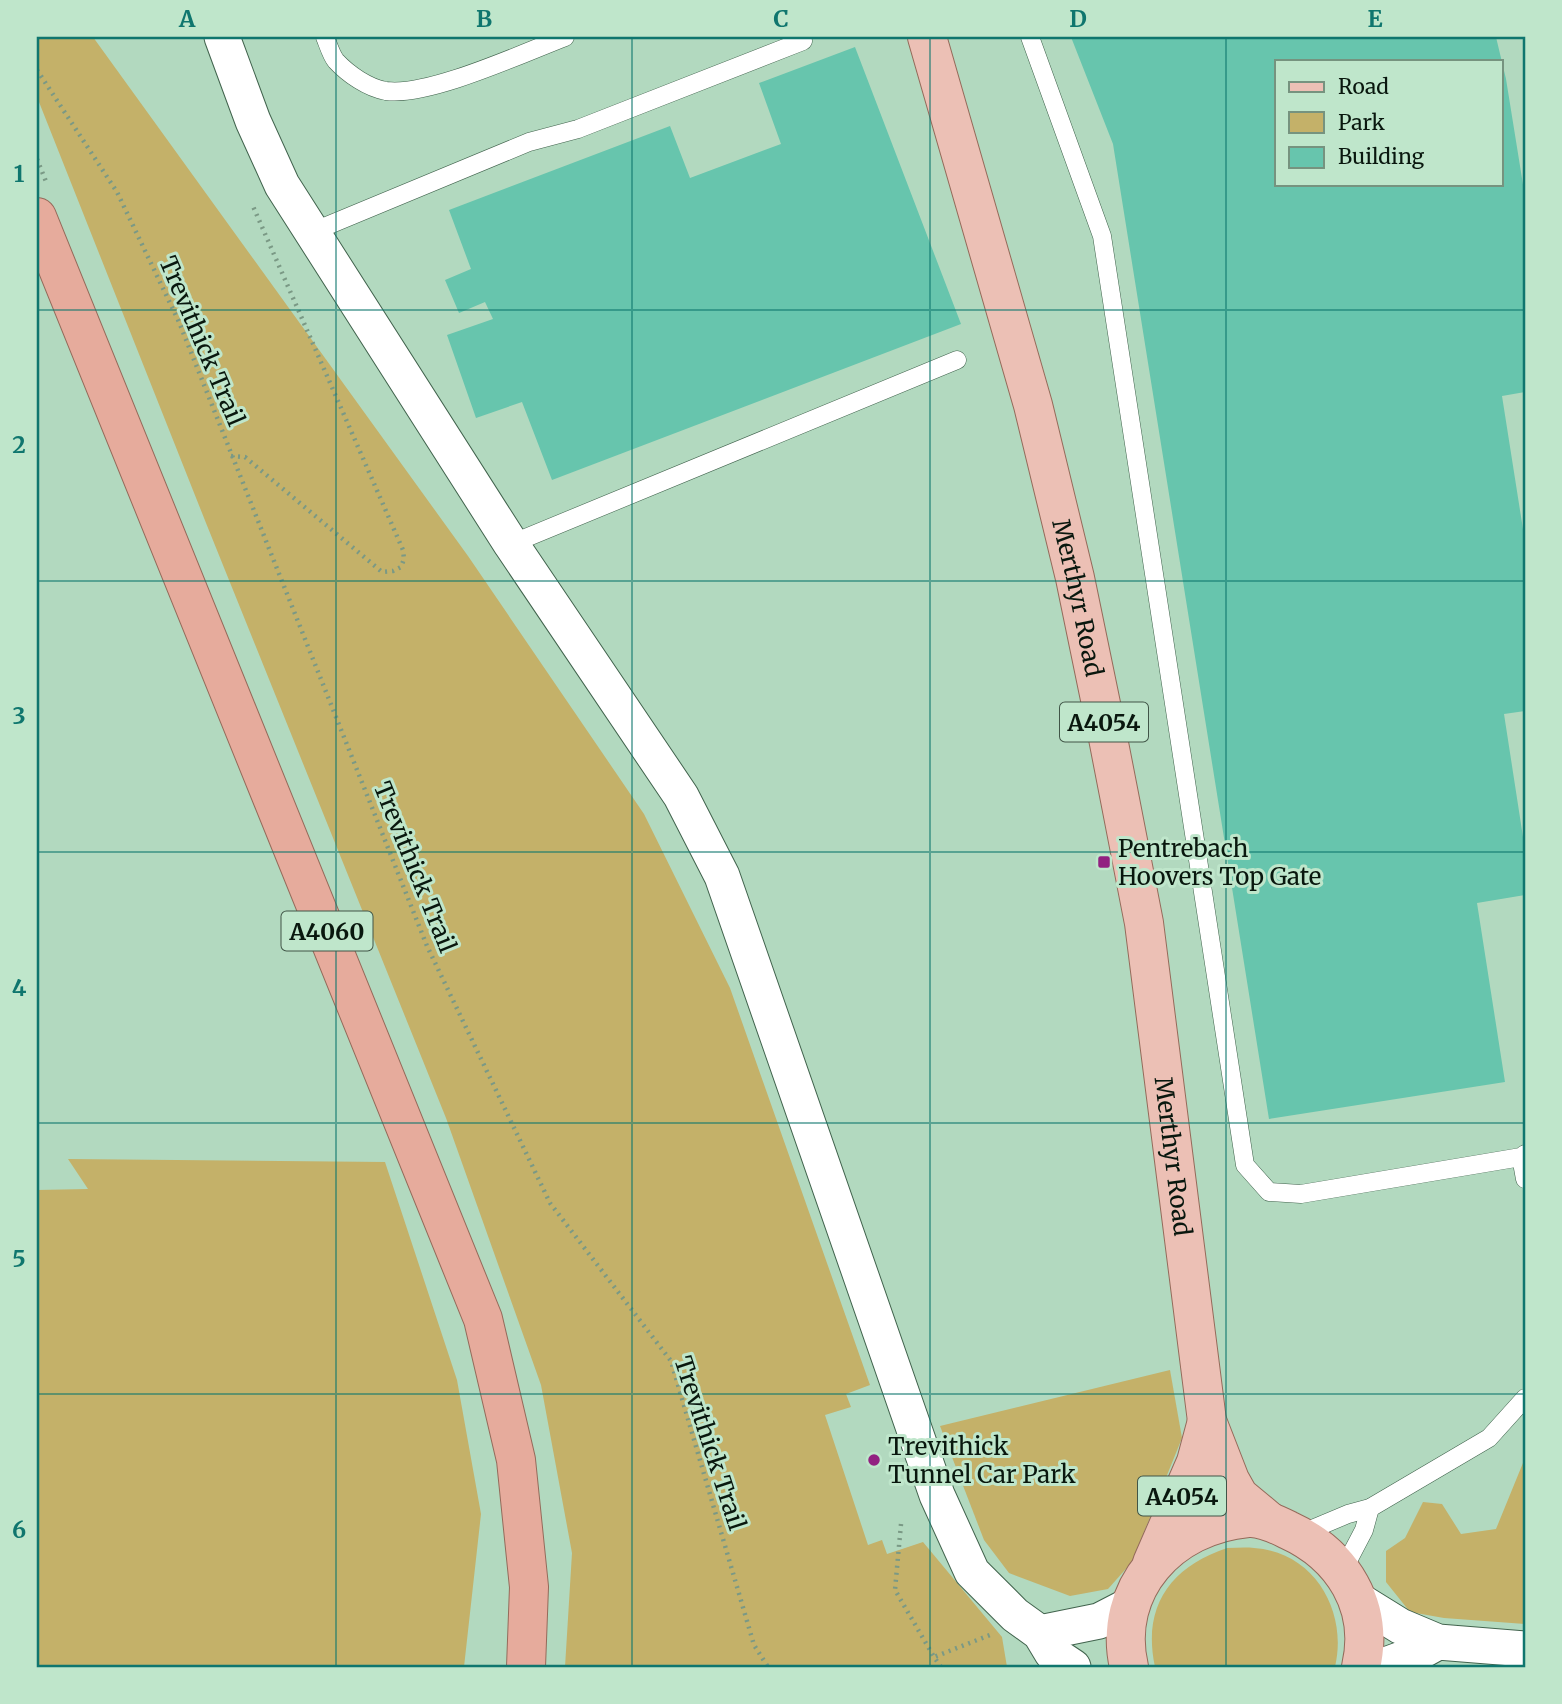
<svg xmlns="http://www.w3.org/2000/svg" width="1562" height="1704" font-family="Merriweather,serif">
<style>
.green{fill:#c4b169}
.building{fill:#67c5ad;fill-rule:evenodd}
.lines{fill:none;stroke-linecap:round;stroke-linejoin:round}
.service-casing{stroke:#41634d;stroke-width:19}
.minor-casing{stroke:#41634d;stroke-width:37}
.primary-casing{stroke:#946a5a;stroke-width:40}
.trunk-casing{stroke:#946a5a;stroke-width:40}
.path{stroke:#7a9985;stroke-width:4.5;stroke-dasharray:2 5;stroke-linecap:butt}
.service{stroke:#fff;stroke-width:18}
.minor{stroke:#fff;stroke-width:35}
.primary{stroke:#ecc0b5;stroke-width:38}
.trunk{stroke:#e6ab9c;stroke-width:38}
.grid{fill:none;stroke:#0f766e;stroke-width:2;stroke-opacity:0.55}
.poi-dot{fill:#922181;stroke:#bfe6cb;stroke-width:2.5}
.labels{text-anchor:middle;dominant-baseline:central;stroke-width:6;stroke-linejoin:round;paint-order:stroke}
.shield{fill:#bfe6cb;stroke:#405547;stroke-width:2}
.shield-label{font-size:23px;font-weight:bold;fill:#09170e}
.street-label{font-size:24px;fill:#09170e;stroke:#bfe6cb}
.poi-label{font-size:24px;fill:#09170e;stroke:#bfe6cb;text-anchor:start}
.neatline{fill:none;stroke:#0f766e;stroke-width:2.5}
.grid-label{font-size:23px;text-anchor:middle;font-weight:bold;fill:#0f766e}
</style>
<rect width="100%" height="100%" fill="#b2d9bf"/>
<!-- green -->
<g class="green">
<polygon points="37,37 93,37 468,556 644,814 730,988 870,1385 846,1394 851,1407 825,1415 868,1545 882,1540 887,1554 923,1542 1002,1637 1007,1667 565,1667 572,1553 541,1385 446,1118 206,523 37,97"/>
<polygon points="68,1159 385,1162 457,1380 481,1514 464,1667 37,1667 37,1190 88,1189"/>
<polygon points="1170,1370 1182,1438 1132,1562 1108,1589 1070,1596 1009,1573 984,1540 940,1426"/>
<polygon points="1525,1458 1525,1624 1444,1618 1410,1612 1386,1582 1386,1551 1405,1538 1423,1502 1442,1504 1461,1534 1496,1529"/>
<path d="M1227,1548c9,0 18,-1 27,0 61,4 94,64 81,119h-180c-13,-60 15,-100 72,-119z"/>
</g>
<!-- building -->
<g class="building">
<path d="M1071,37h425l10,42 19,118v195l-23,4 23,146v169l-21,3 21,136v45l-48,8 28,179 -236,37 -156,-975zM1277,61h224v123h-224z"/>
<polygon points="855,47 961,324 552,480 522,402 476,418 447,335 493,319 485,302 459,313 445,280 471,269 449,210 670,126 690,178 781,144 759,83"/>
</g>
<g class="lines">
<!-- service casing -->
<g class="service-casing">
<g id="service">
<path d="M325,37c3,7 6,18 11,24 12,13 32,27 50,30 42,6 137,-38 179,-54"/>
<polyline points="1030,37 1102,236 1245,1165 1269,1192 1301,1194 1521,1157 1525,1154"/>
<polyline points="312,232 529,142 578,129 803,41"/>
<polyline points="511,544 957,360"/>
<polyline points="1521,1157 1525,1179"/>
<polyline points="1298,1535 1348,1514 1370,1508 1489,1438 1525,1398"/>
<polyline points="1342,1572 1364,1530 1370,1508"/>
</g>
</g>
<!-- minor casing -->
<g class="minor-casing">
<g id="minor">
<polyline points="222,37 253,121 282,185 511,544 681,796 722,876 937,1495 972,1572 1015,1615 1040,1633 1052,1653 1073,1667"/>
<polyline points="1358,1600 1400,1626 1438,1642 1525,1649"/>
<polyline points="1040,1633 1099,1621 1130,1605"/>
<polyline points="1380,1667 1418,1653 1438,1642"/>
</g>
</g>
<!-- primary casing -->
<g class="primary-casing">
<g id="primary">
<path id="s1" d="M927,37l106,368 42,173 32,155 37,190 63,498 23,59 9,16 30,25"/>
<polyline points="1152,1563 1196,1462 1207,1421"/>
<path d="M1129,1667c-18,-78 41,-142 119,-149 14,-1 28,6 40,12 55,25 87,77 73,137"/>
</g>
</g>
<!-- trunk casing -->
<g class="trunk-casing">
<polyline id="trunk" points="37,217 483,1319 516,1460 529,1587 526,1667"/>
</g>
<!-- path -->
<g class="path">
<polyline points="37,70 117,192 179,322 427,946 550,1203 671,1361 754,1645 768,1667"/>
<polyline points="37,159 47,184"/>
<polyline points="231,456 245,457 382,572 393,571 401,567 404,559 403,550 252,204"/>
<polyline points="901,1524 895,1590 934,1657"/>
<polyline points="941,1667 934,1657 990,1635"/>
</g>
<!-- service -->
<use href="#service" class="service"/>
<!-- minor -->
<use href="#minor" class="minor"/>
<!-- primary -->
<use href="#primary" class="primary"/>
<!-- trunk -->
<use href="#trunk" class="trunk"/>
</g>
<!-- grid -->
<path class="grid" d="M336,37v1630M632,37v1630M930,37v1630M1226,37v1630M37,310h1488M37,581h1488M37,852h1488M37,1123h1488M37,1394h1488"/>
<!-- markers -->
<g class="poi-dot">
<rect x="1097" y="855" width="14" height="14" rx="3.5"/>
<circle cx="874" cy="1460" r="7"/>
</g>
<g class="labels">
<!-- shield labels -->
<g class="shield">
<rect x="1060" y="702.5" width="88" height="39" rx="5"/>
<rect x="281.5" y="911.5" width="91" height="39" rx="5"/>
<rect x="1138" y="1476.5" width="88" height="39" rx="5"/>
</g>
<g class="shield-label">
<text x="1104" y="722">A4054</text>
<text x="327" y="931">A4060</text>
<text x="1182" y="1496">A4054</text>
</g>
<!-- street labels -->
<g class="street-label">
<text transform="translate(202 341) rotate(67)">Trevithick Trail</text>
<text stroke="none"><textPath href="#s1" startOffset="581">Merthyr Road</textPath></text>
<text transform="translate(415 867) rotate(68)">Trevithick Trail</text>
<text stroke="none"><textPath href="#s1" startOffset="1148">Merthyr Road</textPath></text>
<text transform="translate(710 1443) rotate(72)">Trevithick Trail</text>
</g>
<!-- poi labels -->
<g class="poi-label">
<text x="1118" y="848">Pentrebach<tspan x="1118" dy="28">Hoovers Top Gate</tspan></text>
<text x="888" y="1446">Trevithick<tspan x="888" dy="28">Tunnel Car Park</tspan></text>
</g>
</g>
<!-- border -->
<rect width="1562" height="1704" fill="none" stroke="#bfe6cb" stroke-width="77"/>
<!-- legend -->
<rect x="1275" y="60" width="228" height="126" fill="#bfe6cb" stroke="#76937f" stroke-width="2"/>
<rect x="1289" y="82" width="35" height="10" fill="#ecc0b5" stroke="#76937f" stroke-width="2"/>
<text x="1338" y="94" font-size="21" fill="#09170e">Road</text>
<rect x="1289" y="112" width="35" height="21" fill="#c4b169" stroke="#76937f" stroke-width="2"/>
<text x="1338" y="130" font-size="21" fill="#09170e">Park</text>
<rect x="1289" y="147" width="35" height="21" fill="#67c5ad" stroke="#76937f" stroke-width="2"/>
<text x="1338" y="164" font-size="21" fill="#09170e">Building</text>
<rect x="38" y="38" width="1486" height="1628" class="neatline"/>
<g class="grid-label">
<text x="187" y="27">A</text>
<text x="484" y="27">B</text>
<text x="781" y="27">C</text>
<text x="1078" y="27">D</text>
<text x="1375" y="27">E</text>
<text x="19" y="182">1</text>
<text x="19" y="453">2</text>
<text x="19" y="724">3</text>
<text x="19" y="996">4</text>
<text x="19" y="1267">5</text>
<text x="19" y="1538">6</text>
</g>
</svg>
